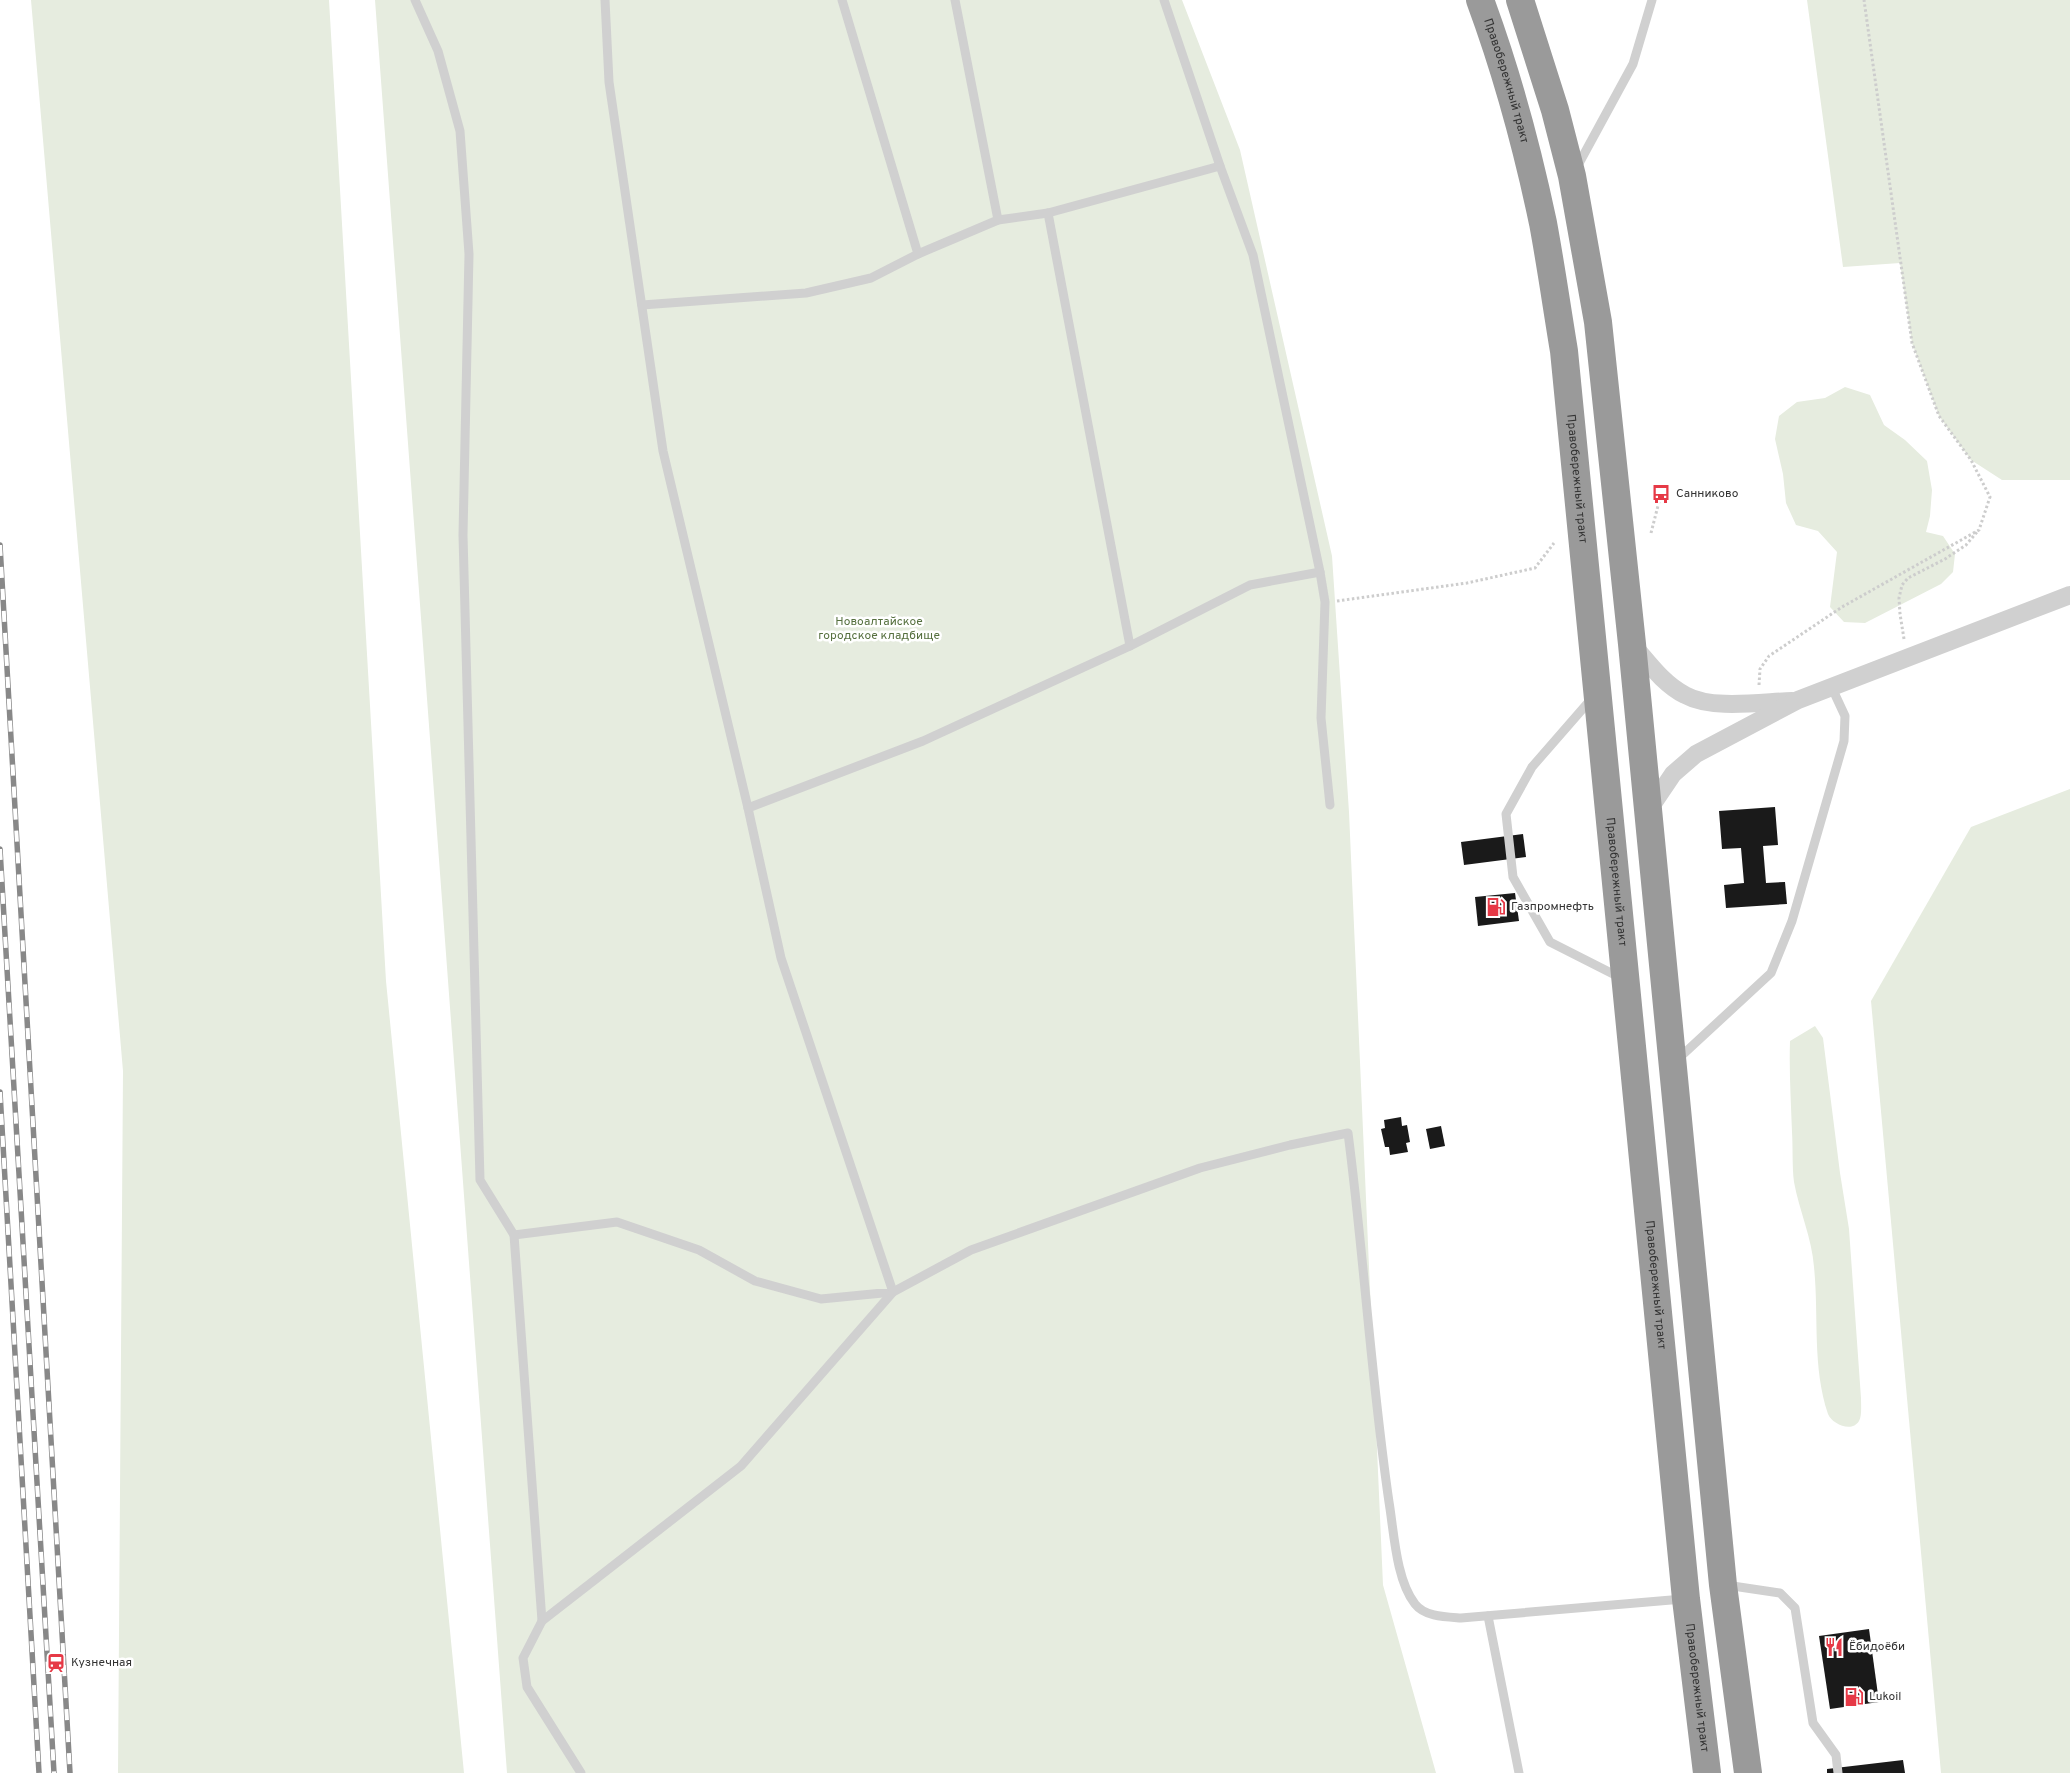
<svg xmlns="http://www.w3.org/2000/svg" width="2070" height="1773" font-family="Overpass,sans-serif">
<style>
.green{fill:#e6ecdf}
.building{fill:#1a1a1a}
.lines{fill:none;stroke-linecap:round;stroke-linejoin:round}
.path{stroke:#cdcdcd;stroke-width:3;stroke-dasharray:2.5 2.5;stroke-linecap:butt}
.lane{stroke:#d0d0d0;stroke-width:9}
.street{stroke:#d0d0d0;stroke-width:18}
.highway{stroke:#9a9a9a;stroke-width:28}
.rail-casing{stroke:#888;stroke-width:5.5}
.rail{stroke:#fff;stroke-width:4;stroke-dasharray:11;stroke-linecap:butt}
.labels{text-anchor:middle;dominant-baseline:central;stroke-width:5;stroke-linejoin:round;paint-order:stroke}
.street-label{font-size:12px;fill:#333;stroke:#fff}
.poi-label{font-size:12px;fill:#333;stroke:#fff;text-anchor:start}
.park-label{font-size:12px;fill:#56703f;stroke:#fff}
</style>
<rect width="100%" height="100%" fill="#fff"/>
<!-- green -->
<g class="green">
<polygon points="31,0 329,0 386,981 464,1773 118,1773 123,1071"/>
<polygon points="375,0 1182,0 1240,150 1332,556 1349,812 1383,1585 1436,1773 507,1773"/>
<polygon points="1807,0 2070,0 2070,480 2002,480 1971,460 1939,416 1912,343 1900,263 1843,267"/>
<polygon points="1845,387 1870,395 1884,425 1905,440 1927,461 1932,490 1930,516 1926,532 1943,536 1955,554 1953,572 1941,584 1865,623 1844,622 1830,607 1837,552 1818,531 1796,525 1786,503 1783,474 1775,439 1779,416 1797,402 1825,398"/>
<polygon points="2070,789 2070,1773 1941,1773 1871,1001 1971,827"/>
<path d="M1815,1026l8,12 17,135 9,56 12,169c0,7 1,18 -2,23 -7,12 -27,3 -31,-7 -16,-48 -9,-98 -14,-147 -2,-29 -15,-57 -20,-85 -2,-16 -1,-34 -2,-50 -1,-30 -3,-60 -2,-91z"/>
</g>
<!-- building -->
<g class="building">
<polygon points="1775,807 1778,845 1763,846 1766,883 1785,882 1787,904 1726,908 1724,885 1744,883 1741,848 1722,849 1719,811"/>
<polygon points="1523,834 1526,857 1464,865 1461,842"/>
<polygon points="1515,893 1519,921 1478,926 1475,897"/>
<polygon points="1401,1117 1402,1126 1407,1125 1410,1142 1406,1143 1408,1152 1390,1155 1389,1147 1385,1147 1381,1129 1385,1128 1384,1120"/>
<polygon points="1441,1126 1445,1146 1430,1149 1426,1129"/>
<polygon points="1869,1629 1879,1702 1830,1709 1819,1636"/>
<polygon points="1903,1760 1905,1773 1827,1773 1827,1769"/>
</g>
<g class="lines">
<!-- path -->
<g class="path">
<polyline points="1651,533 1661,494"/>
<polyline points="1337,601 1467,583 1535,568 1554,543"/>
<polyline points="1904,639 1900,614 1899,598 1902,585 1908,578 1945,559 1966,545 1977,532"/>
<polyline points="1759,685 1760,669 1769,656 1842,607 1979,530 1990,497 1971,460 1939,416 1912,343 1864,0"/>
</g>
<!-- lane -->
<g class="lane">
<polyline points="415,0 438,51 460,131 469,254 463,535 480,1180 514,1235 617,1222 699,1250 755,1281 821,1299 893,1292 781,958 748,808 663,451 609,82 605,0"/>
<polyline points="842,0 918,254"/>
<polyline points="955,0 998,220"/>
<polyline points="1164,0 1220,166 1253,255 1320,572 1325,602 1321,718 1330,805"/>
<polyline points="1577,167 1633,64 1652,0"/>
<polyline points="1048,213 1130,646"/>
<polyline points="642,305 806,293 871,278 918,254 998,220 1048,213 1220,166"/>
<polyline points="1593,697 1532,767 1506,814 1513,877 1550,942 1621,978"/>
<polyline points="748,808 923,741 1130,646 1250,585 1320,572"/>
<polyline points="1678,1059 1771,973 1792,921 1844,741 1845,716 1832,688"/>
<polyline points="514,1235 542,1621"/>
<polyline points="1726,1585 1780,1593 1795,1608 1813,1723 1836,1755 1838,1773"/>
<polyline points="1488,1616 1519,1773"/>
<path d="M581,1773l-54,-86 -4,-29 19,-37 199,-155 152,-174 78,-42 229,-82 90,-23 58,-12c16,123 23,246 41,369 5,30 7,78 26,102 10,13 31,13 46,14l222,-19"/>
</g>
<!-- street -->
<g class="street">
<path d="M1632,644c16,18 31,40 53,51 27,15 76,7 107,6"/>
<polyline points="1648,811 1673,774 1696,754 1798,700 2070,595"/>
</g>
<!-- highway -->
<g class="highway">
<path id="s1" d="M1480,0c27,73 47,147 63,223 8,43 14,86 21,128l122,1248 21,174"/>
<polyline points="1520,0 1555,110 1572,176 1598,322 1632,644 1723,1585 1748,1773"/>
</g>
<!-- rail casing -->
<g class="rail-casing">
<g id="rail">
<polyline points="0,545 70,1773"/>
<polyline points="0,849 54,1773"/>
<polyline points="0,1092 39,1773"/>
</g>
</g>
<!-- rail -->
<use href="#rail" class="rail"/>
</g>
<!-- icons -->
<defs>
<g id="bus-bare" transform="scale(1.5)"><path d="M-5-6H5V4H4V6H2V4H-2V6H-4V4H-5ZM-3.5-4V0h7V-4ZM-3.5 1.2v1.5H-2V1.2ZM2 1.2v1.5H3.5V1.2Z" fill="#e63946" stroke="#fff" stroke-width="2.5" paint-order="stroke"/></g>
<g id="fuel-bare" transform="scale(1.5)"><path d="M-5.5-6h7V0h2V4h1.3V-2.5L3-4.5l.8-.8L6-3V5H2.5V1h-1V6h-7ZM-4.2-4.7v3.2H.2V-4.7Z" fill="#e63946" stroke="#fff" stroke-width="2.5" paint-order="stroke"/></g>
<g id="restaurant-bare" transform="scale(1.5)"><path d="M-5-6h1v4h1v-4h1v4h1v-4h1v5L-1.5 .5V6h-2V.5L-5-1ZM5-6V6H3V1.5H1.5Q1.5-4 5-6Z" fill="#e63946" stroke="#fff" stroke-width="2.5" paint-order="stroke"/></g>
<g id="station-bare" transform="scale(1.5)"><path d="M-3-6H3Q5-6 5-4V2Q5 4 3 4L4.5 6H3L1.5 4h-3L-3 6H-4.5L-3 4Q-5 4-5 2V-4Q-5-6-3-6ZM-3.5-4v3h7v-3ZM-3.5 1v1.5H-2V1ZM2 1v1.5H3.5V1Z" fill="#e63946" stroke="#fff" stroke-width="2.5" paint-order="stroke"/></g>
</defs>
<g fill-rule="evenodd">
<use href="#bus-bare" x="1661" y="494"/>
<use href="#fuel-bare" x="1496" y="907"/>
<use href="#restaurant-bare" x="1834" y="1647"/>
<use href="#station-bare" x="56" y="1663"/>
<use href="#fuel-bare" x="1854" y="1697"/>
</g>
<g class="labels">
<!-- street labels -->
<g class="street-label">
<text stroke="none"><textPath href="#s1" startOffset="85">Правобережный тракт</textPath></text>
<text stroke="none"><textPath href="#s1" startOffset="490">Правобережный тракт</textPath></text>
<text stroke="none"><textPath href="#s1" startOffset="895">Правобережный тракт</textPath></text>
<text stroke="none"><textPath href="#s1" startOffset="1300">Правобережный тракт</textPath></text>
<text stroke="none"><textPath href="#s1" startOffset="1705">Правобережный тракт</textPath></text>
</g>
<!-- poi labels -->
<g class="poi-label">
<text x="1676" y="494">Санниково</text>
<text x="1511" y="907">Газпромнефть</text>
<text x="1849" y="1647">Ёбидоёби</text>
<text x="71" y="1663">Кузнечная</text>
<text x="1869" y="1697">Lukoil</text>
</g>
<!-- park labels -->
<g class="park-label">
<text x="879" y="622">Новоалтайское<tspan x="879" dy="14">городское кладбище</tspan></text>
</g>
</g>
</svg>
